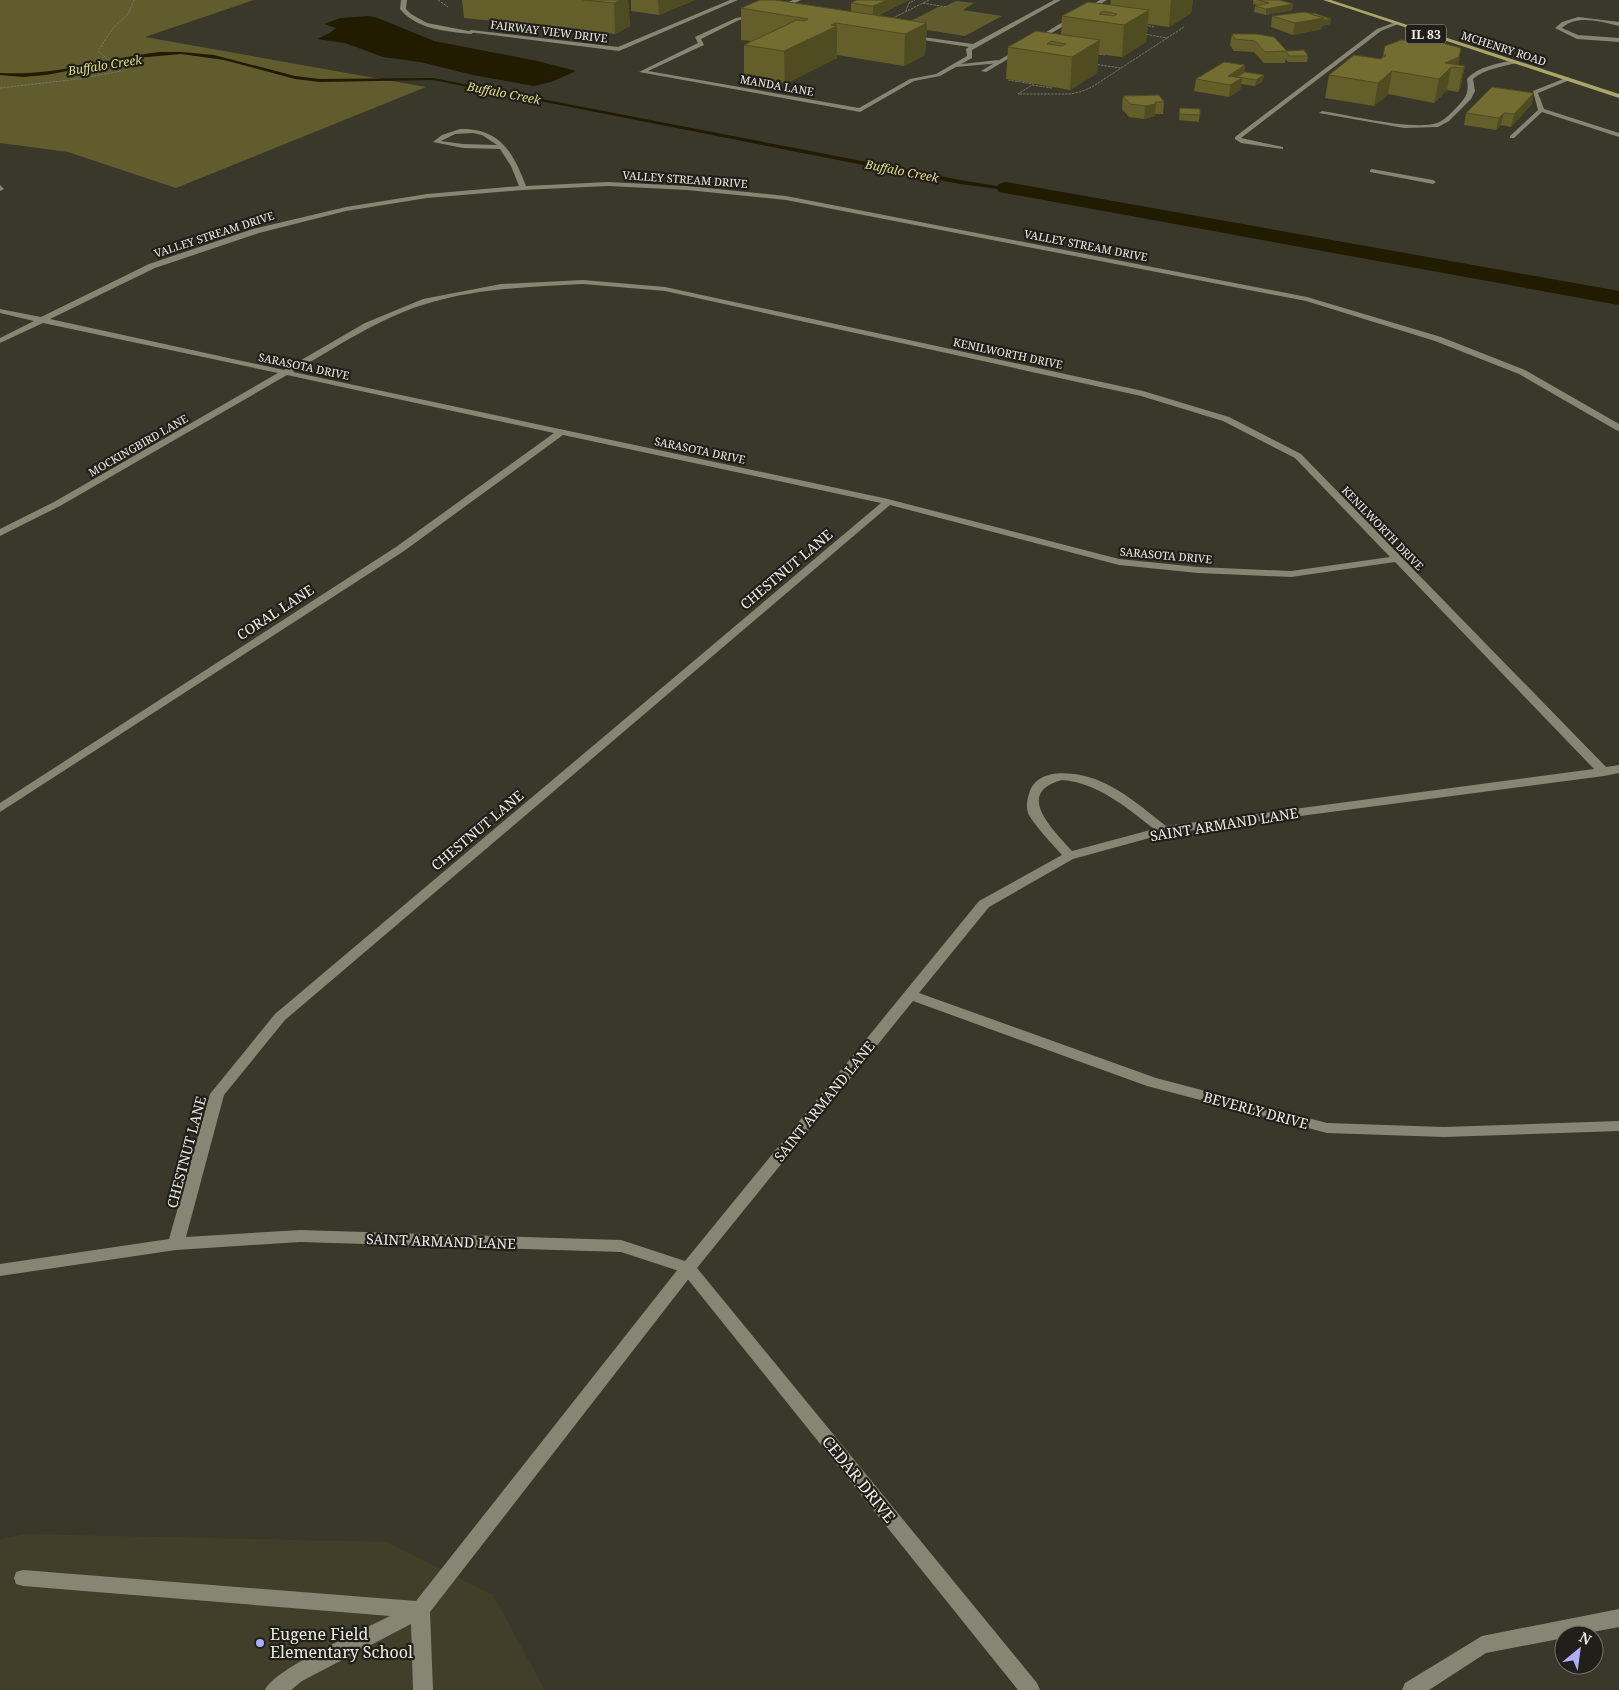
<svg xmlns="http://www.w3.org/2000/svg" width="1619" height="1690" font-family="'Noto Serif',serif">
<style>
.built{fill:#413f2a}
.green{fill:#605c2e}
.water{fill:#1f1c00}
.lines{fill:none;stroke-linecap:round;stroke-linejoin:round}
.stream{fill:#1f1c00;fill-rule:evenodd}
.canal{fill:#1f1c00;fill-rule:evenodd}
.path{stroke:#78776b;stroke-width:1;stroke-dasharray:2.5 1;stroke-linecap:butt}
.lane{fill:#878675;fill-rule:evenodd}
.street{fill:#878675;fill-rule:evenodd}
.primary{fill:#aaa569;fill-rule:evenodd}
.wall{fill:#635e2a}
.shaded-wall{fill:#504c22}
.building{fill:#736d31;stroke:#504c22;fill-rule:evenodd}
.poi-dot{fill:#afaefa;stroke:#201f19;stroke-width:2}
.labels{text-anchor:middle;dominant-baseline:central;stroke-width:4.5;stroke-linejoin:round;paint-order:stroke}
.far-street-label{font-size:11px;fill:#eeede4;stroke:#201f19}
.shield{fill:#201f19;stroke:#b0afa7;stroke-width:1}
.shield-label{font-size:12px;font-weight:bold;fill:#eeede4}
.far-water-label{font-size:12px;font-style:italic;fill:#e5dd84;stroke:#201f19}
.street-label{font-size:14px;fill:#eeede4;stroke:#201f19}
.near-street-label{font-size:16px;fill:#eeede4;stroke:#201f19}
.near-poi-label{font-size:16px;fill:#eeede4;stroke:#201f19;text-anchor:start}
</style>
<rect width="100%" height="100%" fill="#39382a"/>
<!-- built -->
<polygon class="built" points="25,1534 387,1542 493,1595 545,1690 0,1690 0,1539"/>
<!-- green -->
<g class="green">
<polygon points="0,0 254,0 145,37 426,87 176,188 68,152 0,143"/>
<polygon points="956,1 974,3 963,10 1002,16 965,36 901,26 938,7 944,7"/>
</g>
<!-- water -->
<polygon class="water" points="369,16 378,18 434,41 537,61 576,71 551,82 534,86 473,75 420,62 383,57 345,43 317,39 330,33 336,28 324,24 341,18"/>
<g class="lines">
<!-- stream -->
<path class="stream" d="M159,52h22l33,3 81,21 25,3 113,-1 527,102 49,8 -3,2 -46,-6 -527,-104 -113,2 -25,-3 -71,-19 -43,-6 -45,4 -90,17 -23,2 -23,-2v-2c55,3 105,-14 159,-21z"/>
<!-- canal -->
<polygon class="canal" points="1006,182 1619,291 1619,305 999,192 996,188 999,184"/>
<!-- path -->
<g class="path">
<polyline points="438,0 448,7"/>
<polyline points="923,3 946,7"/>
<polyline points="906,11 909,3 915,0"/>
<polyline points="889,20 929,0"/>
<polyline points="1145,25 1154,27"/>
<polyline points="1167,38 1184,27"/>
<polyline points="1096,54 1105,55"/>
<polyline points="1094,64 1120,68"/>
<polyline points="1008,80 1034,84"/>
<polyline points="0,88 79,79 121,71 98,51 113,28 128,14 134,0"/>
<polyline points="1052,88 1032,85 1018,94 1070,94 1080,92 1092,87 1167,38 1144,34"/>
</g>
<!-- lane -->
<g class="lane">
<path d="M401,0h6l-1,9 5,5 16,9 47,9 -3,2c-25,-3 -54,-4 -71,-25z"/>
<polygon points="1393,23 1398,24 1381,31 1241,138 1283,147 1283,149 1241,143 1235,139 1235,137 1377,29"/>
<polygon points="998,60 1000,63 956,67 953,65"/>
<path d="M1514,60l2,3c-15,4 -31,6 -43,16l2,12 -4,8 -22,22 -11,6 -34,1 -85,-15 3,-2c27,4 91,20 115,12 8,-3 15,-11 21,-17 9,-10 11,-14 9,-27 12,-13 30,-15 47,-19z"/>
<polygon points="1568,77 1570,80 1538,93 1544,109 1619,133 1619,137 1542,112 1514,138 1510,138 1510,136 1538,110 1533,91"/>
<polygon points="1372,169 1433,180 1436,182 1433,184 1370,172 1370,170"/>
<path d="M688,1262l6,2 2,4 -2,4 -264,340 3,78h-20l-2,-66 -109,57 -11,9h-26c10,-22 100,-61 125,-74l-367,-30 -7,-2 -2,-6 2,-6 7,-2 393,31 266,-337z"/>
</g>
<!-- street -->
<g class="street">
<polygon points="730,0 738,0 619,51 468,32 471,30 618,47"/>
<polygon points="793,0 801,0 779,10 774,9"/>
<polygon points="1054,0 1061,0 972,50 972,58 940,76 914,81 860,112 639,72 698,43 695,37 736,18 756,14 758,17 739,20 701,39 704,45 648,71 859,108 910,79 936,74 967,56 966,49 969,47 910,38 908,35 973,44"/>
<polygon points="1100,0 1107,0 986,72 981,71"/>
<path d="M1578,17l41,5v4c-18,-4 -42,-12 -57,2l16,7 41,3v4l-42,-3 -22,-11 7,-6z"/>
<path d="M460,129c40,-1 53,23 66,57l82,-4 79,4 99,10 521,101 134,40 84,33 94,54v7l-3,-1 -97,-56 -84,-33 -129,-40 -520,-101 -99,-10 -79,-4 -85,4 -96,8 -81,13 -87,22 -104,35 -105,51 234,51 81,-47 58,-24 78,-15 82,-4 82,7 478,104 86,26 72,37 305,313 13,-2v8l-15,3 -440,58 -91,25 -84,48 -70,86 237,85 171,45 117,4 175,-6v10l-175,6 -117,-4 -180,-47 -234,-85 -216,267 340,415 3,7h-22l-336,-418 -61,-20 -321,-10 -124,8 -176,26v-12l169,-25 41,-145 65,-80 606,-511 -318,-68 -159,116 -404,261v-9l396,-256 158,-114 -267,-58 -227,131 -60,30v-7l54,-27 224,-129 -235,-50 -43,20v-5l34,-17 -34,-8v-4l41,8 108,-53 104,-35 93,-22 81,-13 92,-8 -8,-20 -11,-17 -37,-1 -30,-6 9,-7zM473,133l9,2 15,10 -34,-1 -22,-3 14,-7zM583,284l82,7 476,105 82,25 72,37 95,99 -99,14 -93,-4 -79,-8 -231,-60 -595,-127c44,-25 87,-55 136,-69 50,-15 102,-16 154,-19zM890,505l229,60 79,8 93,4 104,-15 199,207 -428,57c-22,-17 -44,-37 -71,-47 -19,-7 -59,-13 -66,15 -2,6 -3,13 -1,19 4,10 26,33 34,42l-83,46 -294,360 -64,-21 -321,-10 -114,7 38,-142 61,-75zM1062,780c36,3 64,27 92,49l-82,22c-18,-21 -59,-58 -10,-71z"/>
<polygon points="0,185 4,189 0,191"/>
<polygon points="1619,1609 1619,1627 1577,1635 1564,1635 1564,1638 1486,1653 1429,1690 1402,1690 1405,1683 1482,1636"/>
</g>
<!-- primary -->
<polygon class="primary" points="1323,0 1331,0 1619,94 1619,98"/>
</g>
<!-- wall -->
<g class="wall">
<polygon points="462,0 628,0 630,26 615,34 464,18"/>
<polygon points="631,0 695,0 659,15 631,11"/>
<polygon points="857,0 909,0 877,16 927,23 925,55 904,66 837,55 837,58 785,84 744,77 744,45 751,41 741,40 741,8 851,12 851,3"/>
<polygon points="1111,0 1193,0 1191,13 1169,27 1148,24 1146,42 1122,57 1098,54 1097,73 1070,90 1006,79 1008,47 1061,34 1062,16 1110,5"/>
<polygon points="1253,0 1279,0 1293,4 1292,10 1266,15 1254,12 1255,6 1258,5 1253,4"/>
<polygon points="1272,16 1331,19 1330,24 1322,26 1322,29 1293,35 1271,27"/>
<polygon points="1232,34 1286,51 1308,56 1307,62 1288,62 1286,59 1285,63 1264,63 1254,52 1234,51 1230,45"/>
<polygon points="1461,48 1458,65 1465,66 1460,89 1458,92 1447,90 1434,103 1388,94 1374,106 1325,98 1329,75 1381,59 1382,58 1383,55"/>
<polygon points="1245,65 1244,73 1263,81 1255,86 1241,84 1240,90 1229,97 1194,91 1196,79"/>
<polygon points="1534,93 1531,105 1511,127 1501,125 1496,130 1464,125 1466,113"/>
<polygon points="1123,96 1164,102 1163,114 1155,114 1155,116 1144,119 1129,117 1122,109"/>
<polygon points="1180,108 1200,109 1199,122 1179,120"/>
</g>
<!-- shaded-wall -->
<g class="shaded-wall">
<polygon points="619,0 628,0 630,26 615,34 614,3"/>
<polygon points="658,0 695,0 659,15"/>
<polygon points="887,0 909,0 873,17 873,6"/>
<polygon points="1171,0 1193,0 1191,13 1169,27"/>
<polygon points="1293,4 1292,10 1266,15 1266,9"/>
<polygon points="1149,10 1146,42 1122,57 1124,25"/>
<polygon points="1324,18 1331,19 1330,24 1322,26 1322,29 1293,35 1295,23"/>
<polygon points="836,23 836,27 837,26 837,58 785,84 784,51"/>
<polygon points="927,23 925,55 904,66 905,34"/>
<polygon points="1100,40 1097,73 1070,90 1072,57"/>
<polygon points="1461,48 1458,68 1451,67 1447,90 1434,103 1439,79 1445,63"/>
<polygon points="1245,65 1243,77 1242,78 1240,90 1229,97 1230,85 1228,76"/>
<polygon points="1465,66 1460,89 1458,92 1463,68"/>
<polygon points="1392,71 1388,94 1374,106 1378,83"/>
<polygon points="1264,75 1263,81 1255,86 1256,80"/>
<polygon points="1534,93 1531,105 1511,127 1514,114"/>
<polygon points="1156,104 1155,116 1144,119 1145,106"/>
<polygon points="1504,113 1501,125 1496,130 1499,118"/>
</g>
<!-- building -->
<g class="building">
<polygon points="583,0 619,0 614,3"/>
<polygon points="760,0 775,0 927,23 905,34 836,23 831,25 837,26 784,51 744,45 797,20 803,21 808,19 741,8"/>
<polygon points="857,0 887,0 873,6 851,3"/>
<polygon points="1259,0 1279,0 1293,4 1266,9 1255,6 1269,3"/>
<path d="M1088,2l61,8 -25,15 -62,-9zM1103,11l14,3 -3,2 -15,-2z"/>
<polygon points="1305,12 1324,18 1295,23 1272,16"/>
<polygon points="1314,13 1331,19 1323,20 1324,18 1311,14"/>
<path d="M1036,31l64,9 -28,17 -64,-10zM1051,41l15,3 -4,2 -15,-2z"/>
<polygon points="1232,34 1257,34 1274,37 1287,51 1265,52 1255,41 1235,39"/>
<polygon points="1401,40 1435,41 1461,48 1459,57 1445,63 1465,66 1463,68 1451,67 1439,79 1392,71 1378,83 1329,75 1354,55 1381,59 1386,55 1383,55 1385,46"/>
<polygon points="1304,50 1308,56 1289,56 1287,53 1286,51"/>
<polygon points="1224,62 1245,65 1228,76 1242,78 1230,85 1196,79"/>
<polygon points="1245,72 1264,75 1256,80 1237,77"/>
<polygon points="1492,87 1534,93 1514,114 1504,113 1499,118 1466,113"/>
<polygon points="1159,95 1164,102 1155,102 1156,104 1145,106 1130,104 1123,96"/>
<polygon points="1180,108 1200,109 1200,115 1179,114"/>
</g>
<!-- markers -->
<circle class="poi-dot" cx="260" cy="1643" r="5"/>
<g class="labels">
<!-- far-street labels -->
<g class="far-street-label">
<text transform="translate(549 31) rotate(7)">FAIRWAY VIEW DRIVE</text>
<text transform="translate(1504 48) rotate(18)">MCHENRY ROAD</text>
<text transform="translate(777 85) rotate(10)">MANDA LANE</text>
<text transform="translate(685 179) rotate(4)">VALLEY STREAM DRIVE</text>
<text transform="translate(214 234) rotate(-18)">VALLEY STREAM DRIVE</text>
<text transform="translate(1086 245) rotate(11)">VALLEY STREAM DRIVE</text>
<text transform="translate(1008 353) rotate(12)">KENILWORTH DRIVE</text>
<text transform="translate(304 366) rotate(12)">SARASOTA DRIVE</text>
<text transform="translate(138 445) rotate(-30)">MOCKINGBIRD LANE</text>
<text transform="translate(700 450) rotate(12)">SARASOTA DRIVE</text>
<text transform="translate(1383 528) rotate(46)">KENILWORTH DRIVE</text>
<text transform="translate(1166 555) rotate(5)">SARASOTA DRIVE</text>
</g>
<!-- shield labels -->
<rect class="shield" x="1406" y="24.5" width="40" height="19" rx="4"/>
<g class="shield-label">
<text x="1426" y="34">IL 83</text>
</g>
<!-- far-water labels -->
<g class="far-water-label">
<text transform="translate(105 65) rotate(-9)">Buffalo Creek</text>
<text transform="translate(504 93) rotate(11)">Buffalo Creek</text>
<text transform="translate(902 171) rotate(11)">Buffalo Creek</text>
</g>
<!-- street labels -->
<g class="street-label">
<text transform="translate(786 569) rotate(-40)">CHESTNUT LANE</text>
<text transform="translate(275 612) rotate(-33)">CORAL LANE</text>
<text transform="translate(1224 824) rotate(-9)">SAINT ARMAND LANE</text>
<text transform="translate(477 830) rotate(-40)">CHESTNUT LANE</text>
<text transform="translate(824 1101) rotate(-51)">SAINT ARMAND LANE</text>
<text transform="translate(1256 1110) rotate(15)">BEVERLY DRIVE</text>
<text transform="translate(186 1152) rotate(-75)">CHESTNUT LANE</text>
<text transform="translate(441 1241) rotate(2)">SAINT ARMAND LANE</text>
</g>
<!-- near-street labels -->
<g class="near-street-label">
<text transform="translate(859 1479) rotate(51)">CEDAR DRIVE</text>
</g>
<!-- near-poi labels -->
<g class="near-poi-label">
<text x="270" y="1634">Eugene Field<tspan x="270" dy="18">Elementary School</tspan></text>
</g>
</g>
<!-- north arrow -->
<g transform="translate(1579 1650) rotate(29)"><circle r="24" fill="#201f19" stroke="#72716a"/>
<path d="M0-4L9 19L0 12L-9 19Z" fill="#afaefa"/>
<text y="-8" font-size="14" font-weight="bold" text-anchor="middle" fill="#eeede4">N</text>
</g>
</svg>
